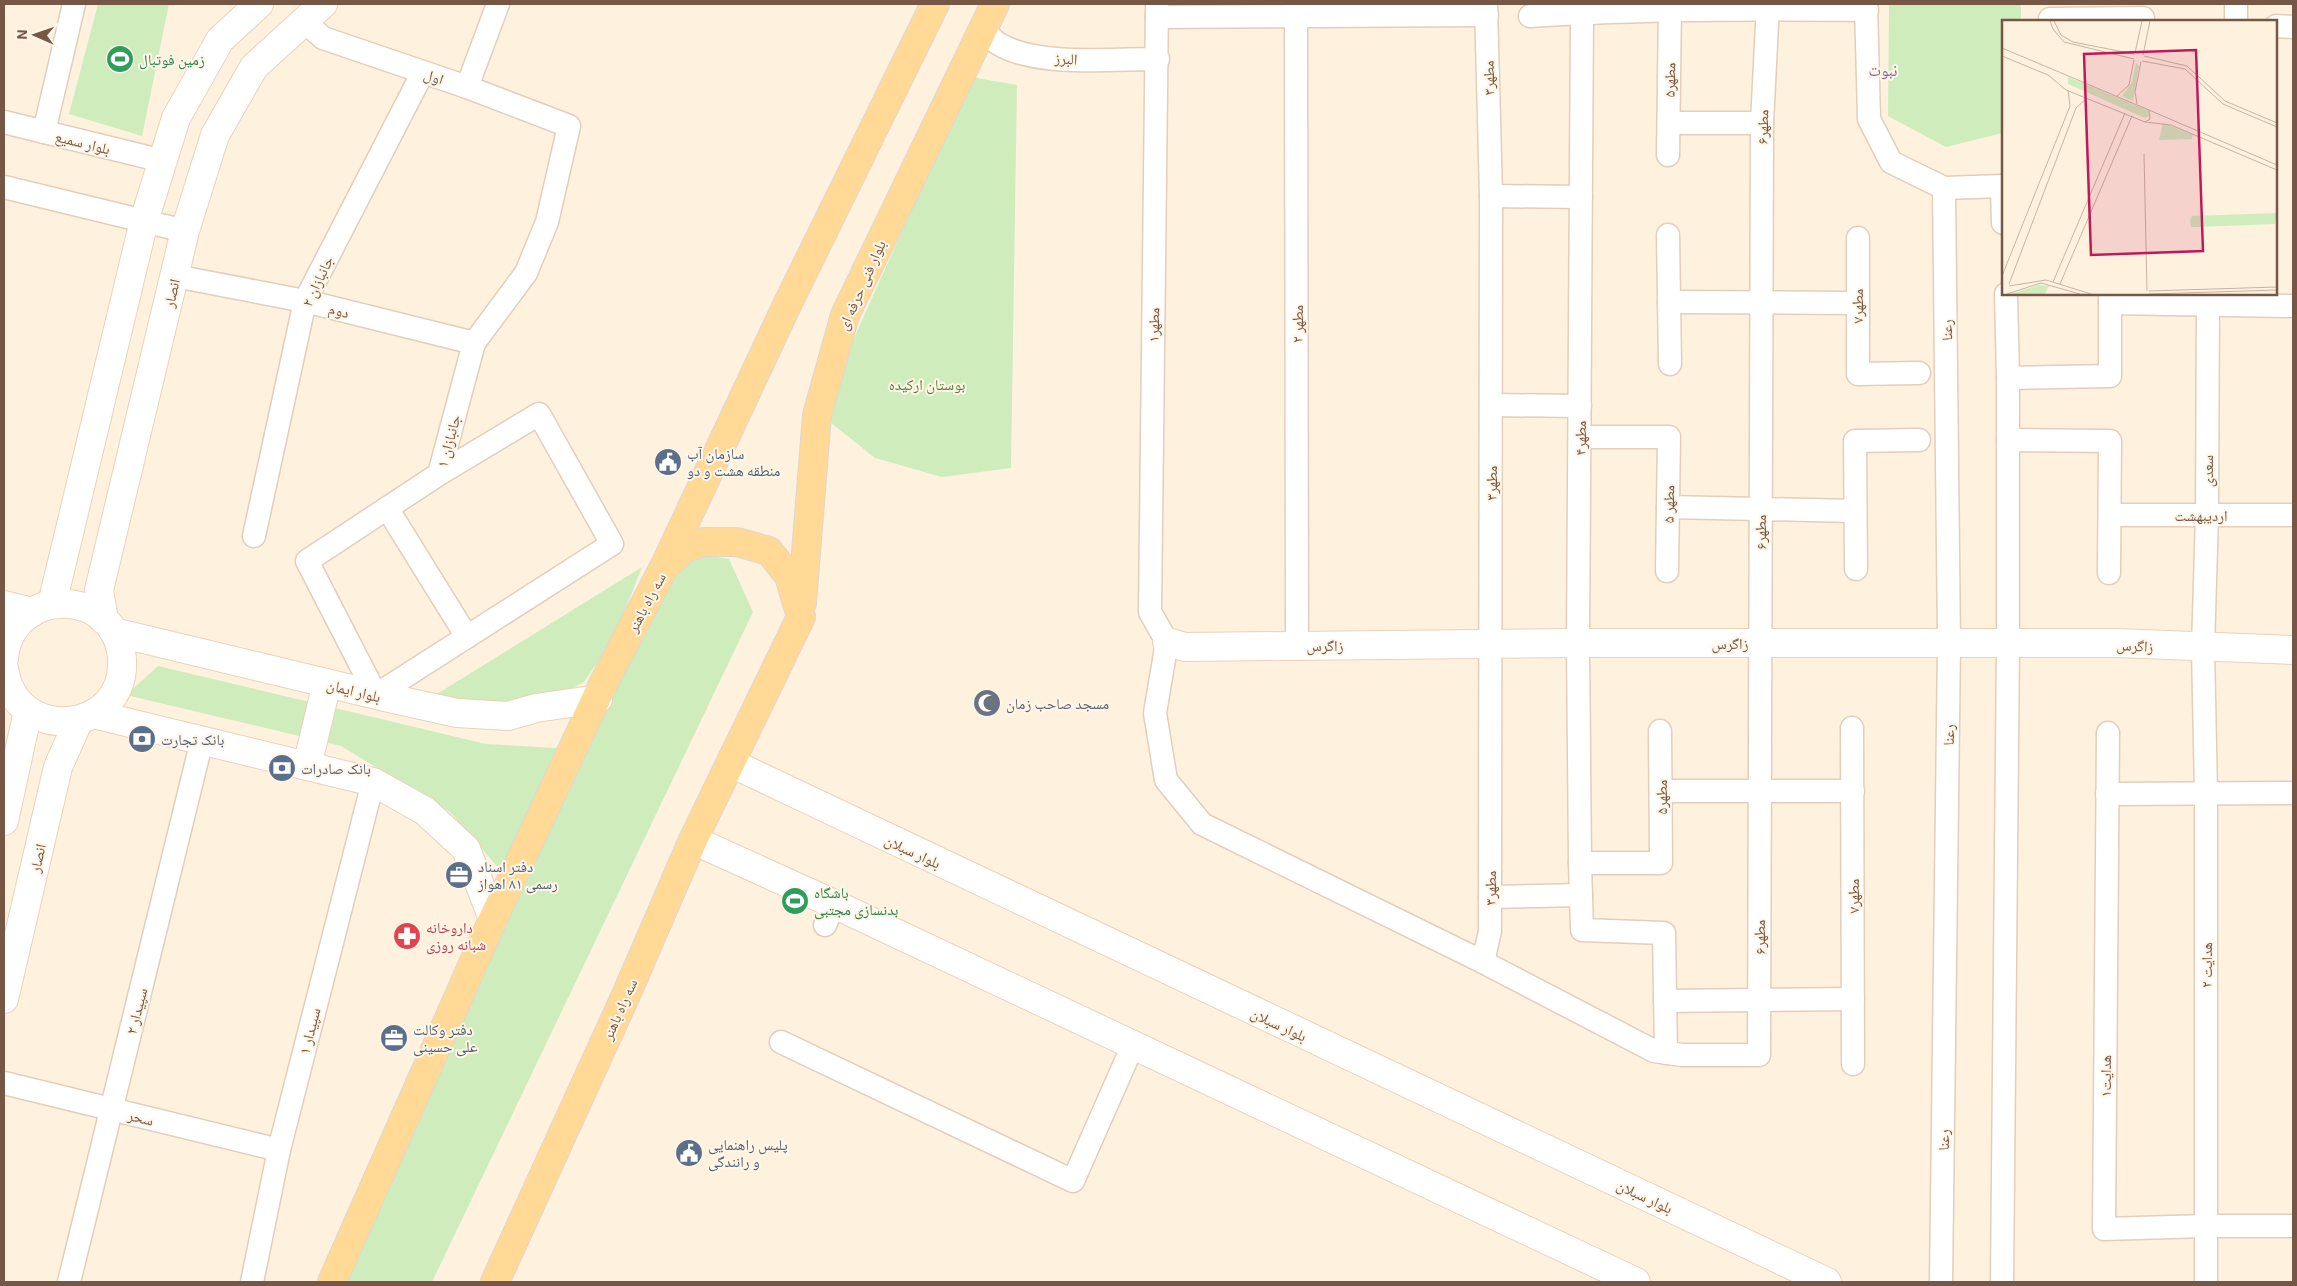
<svg xmlns="http://www.w3.org/2000/svg" width="2297" height="1286" font-family="'Exo 2','Noto Naskh Arabic',sans-serif">
<style>
.green{fill:#cfecbd}
.lines{fill:none;stroke-linecap:round;stroke-linejoin:round}
.street-casing{stroke:#e2cebb;stroke-width:25}
.secondary-casing{stroke:#ead1ba;stroke-width:30}
.primary-casing{stroke:#ded7d2;stroke-width:30}
.street{stroke:#fff;stroke-width:22}
.secondary{stroke:#fff;stroke-width:28}
.primary{stroke:#ffd995;stroke-width:28}
.labels{text-anchor:middle;dominant-baseline:central;stroke-width:4;stroke-linejoin:round;paint-order:stroke}
.street-label{font-size:15px;fill:#765745;stroke:#fff6e7}
.leisure-label{font-size:15px;fill:#27864d;stroke:#fff6e7;text-anchor:start}
.park-label{font-size:15px;fill:#4e7d3c;stroke:#fff6e7}
.service-label{font-size:15px;fill:#4e5e75;stroke:#fff6e7;text-anchor:start}
.worship-label{font-size:15px;fill:#5b616d;stroke:#fff6e7;text-anchor:start}
.health-label{font-size:15px;fill:#be3a42;stroke:#fff6e7;text-anchor:start}
.neighbourhood-label{font-size:16px;fill:#87609a;stroke:#fff6e7}
.inset-road{fill:none;stroke:#c8b4a1;stroke-width:1}
.view{fill:#c2185b;fill-opacity:0.15;stroke:#c2185b;stroke-width:2.5}
.inset-edge{fill:none;stroke:#765745;stroke-width:2.5}
</style>
<rect width="100%" height="100%" fill="#fef2df"/>
<!-- green -->
<g class="green">
<polygon points="98,4 169,4 142,136 69,114"/>
<polygon points="1889,4 2021,4 2021,21 2003,21 2003,133 1946,147 1888,116"/>
<polygon points="971,77 1017,85 1011,468 942,477 875,458 820,414"/>
<polygon points="700,554 729,559 753,612 432,1282 336,1282 629,653 672,572"/>
<polygon points="642,567 614,638 584,682 550,700 509,709 432,697"/>
<polygon points="158,666 486,744 557,748 501,871 450,812 341,746 126,695"/>
</g>
<g class="lines">
<!-- street casing -->
<g class="street-casing">
<g id="street">
<polyline points="1157,4 1150,612 1167,642 1155,713 1166,780 1202,824 1483,962 1654,1051 1682,1055 1759,1055 1762,123 1768,4"/>
<polyline points="1296,4 1297,645"/>
<polyline points="1866,4 1869,119 1891,162 1944,188 2003,186"/>
<polyline points="1582,13 1578,643 1580,863 1582,930 1664,933 1666,1053"/>
<path d="M1530,16c112,-7 224,-7 337,-6"/>
<polyline points="1157,17 1487,15"/>
<polyline points="2050,19 2143,18"/>
<polyline points="303,20 323,38 467,87 569,126 547,222 526,273 474,343 439,474 307,561 376,695 612,544 539,414 439,474"/>
<polyline points="2236,21 2236,4"/>
<polyline points="2276,26 2293,27"/>
<path d="M983,28c4,5 10,13 16,16 38,23 114,15 159,15"/>
<polyline points="467,87 498,4"/>
<polyline points="4,122 163,161"/>
<polyline points="1669,123 1762,123"/>
<polyline points="44,132 74,4"/>
<polyline points="1668,155 1670,4"/>
<polyline points="2002,186 2003,223"/>
<polyline points="4,187 185,231"/>
<polyline points="1491,196 1581,197"/>
<polyline points="1668,235 1670,364"/>
<polyline points="1858,238 1858,374 1919,373"/>
<polyline points="175,276 305,301 474,343"/>
<polyline points="1669,302 1857,303"/>
<polyline points="2110,303 2293,306"/>
<polyline points="2008,378 2110,376 2110,294"/>
<polyline points="1491,405 1580,406"/>
<polyline points="1580,437 1669,437 1667,571"/>
<polyline points="2008,440 2110,441 2109,573"/>
<polyline points="1668,507 1854,511"/>
<polyline points="387,508 467,637"/>
<polyline points="2110,515 2293,515"/>
<polyline points="254,536 305,301 423,72"/>
<polyline points="1856,569 1855,441 1919,440"/>
<polyline points="1852,728 1853,1064"/>
<polyline points="2108,733 2104,1229 2206,1226 2293,1226"/>
<polyline points="1661,791 1853,791"/>
<polyline points="2107,794 2293,793"/>
<polyline points="1580,863 1661,863 1660,731"/>
<polyline points="1490,897 1581,895"/>
<polyline points="825,925 834,904"/>
<polyline points="1483,962 1490,931 1490,897 1491,196 1486,4"/>
<polyline points="1665,1001 1853,999"/>
<polyline points="781,1042 1073,1181 1133,1045"/>
<polyline points="4,1083 279,1150"/>
<polyline points="69,1282 202,740"/>
<polyline points="252,1282 279,1150 373,782"/>
<polyline points="1941,1282 1949,643 1944,188"/>
<polyline points="2002,1282 2008,643 2008,378 2006,294"/>
<polyline points="2206,1282 2206,793 2203,648 2207,515 2208,294"/>
</g>
</g>
<!-- secondary casing -->
<g class="secondary-casing">
<g id="secondary">
<polyline points="52,604 144,221 176,118 220,40 259,4"/>
<polyline points="4,605 33,612"/>
<polyline points="104,620 99,590 185,231 215,135 254,67 323,4"/>
<polyline points="114,632 393,699 457,713 508,716 536,708 598,699"/>
<polyline points="1167,642 1185,647 1578,643 2117,643 2293,650"/>
<path d="M4,658c7,-73 114,-72 118,2 4,74 -107,86 -118,8"/>
<polyline points="93,714 373,782 425,811 466,849 493,919"/>
<polyline points="731,763 1827,1282"/>
<polyline points="307,766 327,683"/>
<polyline points="4,821 28,711"/>
<polyline points="693,840 834,904 1636,1282"/>
<polyline points="4,999 58,767 79,720"/>
</g>
</g>
<!-- primary casing -->
<g class="primary-casing">
<g id="primary">
<polyline points="666,563 788,303 935,4"/>
<polyline points="802,603 817,415 845,315 995,4"/>
<polyline points="332,1282 493,919 603,684 664,567 685,548 704,542 737,542 769,551 789,576 801,617 693,840 626,995 495,1282"/>
</g>
</g>
<!-- street -->
<use href="#street" class="street"/>
<!-- secondary -->
<use href="#secondary" class="secondary"/>
<!-- primary -->
<use href="#primary" class="primary"/>
</g>
<!-- icons -->
<defs>
<g id="stadium-disc" transform="scale(1.4375)"><circle r="9.5" fill="#2e9e5b" stroke="#fff6e7"/><path d="M0-5a6.5 5 0 1 0 0 10a6.5 5 0 1 0 0-10ZM-3.5-1.8h7v3.6h-7Z" fill="#fff"/></g>
<g id="civic-disc" transform="scale(1.4375)"><circle r="9.5" fill="#5c6f8a" stroke="#fff6e7"/><path d="M-.6-6.5H3V-4.5H.6V-3L4-1V1h2V6H-6V1h2V-1L-.6-3ZM-1.2 2.5V6h2.4V2.5Z" fill="#fff"/></g>
<g id="mosque-disc" transform="scale(1.4375)"><circle r="9.5" fill="#6b7280" stroke="#fff6e7"/><path d="M3.5-4.9A6 6 0 1 0 3.5 4.9A5 5 0 1 1 3.5-4.9Z" fill="#fff"/></g>
<g id="bank-disc" transform="scale(1.4375)"><circle r="9.5" fill="#5c6f8a" stroke="#fff6e7"/><path d="M-6-4H6V4H-6ZM0-2.3a2.3 2.3 0 1 0 0 4.6a2.3 2.3 0 1 0 0-4.6Z" fill="#fff"/></g>
<g id="office-disc" transform="scale(1.4375)"><circle r="9.5" fill="#5c6f8a" stroke="#fff6e7"/><path d="M-6-3h4V-5.5h4V-3h4V5H-6ZM-1-4.5V-3h2v-1.5ZM-6 0V1H6V0Z" fill="#fff"/></g>
<g id="pharmacy-disc" transform="scale(1.4375)"><circle r="9.5" fill="#e0444e" stroke="#fff6e7"/><path d="M-2-6h4v4h4v4h-4v4h-4v-4h-4v-4h4Z" fill="#fff"/></g>
</defs>
<g fill-rule="evenodd">
<use href="#stadium-disc" x="120" y="59"/>
<use href="#civic-disc" x="668" y="462"/>
<use href="#mosque-disc" x="987" y="703"/>
<use href="#bank-disc" x="142" y="739"/>
<use href="#bank-disc" x="282" y="768"/>
<use href="#office-disc" x="459" y="875"/>
<use href="#stadium-disc" x="795" y="901"/>
<use href="#pharmacy-disc" x="407" y="936"/>
<use href="#office-disc" x="394" y="1038"/>
<use href="#civic-disc" x="689" y="1153"/>
</g>
<g class="labels">
<!-- street labels -->
<g class="street-label">
<text transform="translate(1066 58) rotate(4)">البرز</text>
<text transform="translate(434 76) rotate(19)">اول</text>
<text transform="translate(1488 78) rotate(-91)">مطهر۳</text>
<text transform="translate(1669 80) rotate(-89)">مطهر۵</text>
<text transform="translate(1762 127) rotate(-89)">مطهر۶</text>
<text transform="translate(83 142) rotate(14)">بلوار سمیع</text>
<text transform="translate(317 281) rotate(-65)">جانبازان ۲</text>
<text transform="translate(861 285) rotate(-66)">بلوار فنی حرفه ای</text>
<text transform="translate(171 293) rotate(-77)">انصار</text>
<text transform="translate(1857 306) rotate(-90)">مطهر۷</text>
<text transform="translate(339 310) rotate(14)">دوم</text>
<text transform="translate(1297 324) rotate(-90)">مطهر ۲</text>
<text transform="translate(1153 325) rotate(-89)">مطهر۱</text>
<text transform="translate(1946 330) rotate(-91)">رعنا</text>
<text transform="translate(1580 438) rotate(-90)">مطهر۴</text>
<text transform="translate(448 441) rotate(-75)">جانبازان ۱</text>
<text transform="translate(2207 471) rotate(-90)">سعدی</text>
<text transform="translate(1491 483) rotate(-90)">مطهر۳</text>
<text transform="translate(1668 504) rotate(-89)">مطهر ۵</text>
<text x="2201" y="515">اردیبهشت</text>
<text transform="translate(1760 532) rotate(-90)">مطهر۶</text>
<text transform="translate(646 602) rotate(-62)">سه راه باهنر</text>
<text x="1730" y="643">زاگرس</text>
<text x="1325" y="645">زاگرس</text>
<text transform="translate(2135 645) rotate(3)">زاگرس</text>
<text transform="translate(354 690) rotate(14)">بلوار ایمان</text>
<text transform="translate(1948 735) rotate(-89)">رعنا</text>
<text transform="translate(1661 797) rotate(-90)">مطهر۵</text>
<text transform="translate(913 851) rotate(25)">بلوار سبلان</text>
<text transform="translate(37 858) rotate(-77)">انصار</text>
<text transform="translate(1490 888) rotate(-90)">مطهر۳</text>
<text transform="translate(1853 896) rotate(-90)">مطهر۷</text>
<text transform="translate(1759 937) rotate(-90)">مطهر۶</text>
<text transform="translate(2206 965) rotate(-90)">هدایت ۲</text>
<text transform="translate(619 1009) rotate(-66)">سه راه باهنر</text>
<text transform="translate(136 1011) rotate(-76)">سپیدار ۲</text>
<text transform="translate(1279 1024) rotate(25)">بلوار سبلان</text>
<text transform="translate(309 1031) rotate(-76)">سپیدار ۱</text>
<text transform="translate(2105 1076) rotate(-90)">هدایت۱</text>
<text transform="translate(141 1117) rotate(14)">سحر</text>
<text transform="translate(1943 1140) rotate(-89)">رعنا</text>
<text transform="translate(1645 1196) rotate(25)">بلوار سبلان</text>
</g>
<!-- leisure labels -->
<g class="leisure-label">
<text x="139" y="59">زمین فوتبال</text>
<text x="814" y="892">باشگاه<tspan x="814" dy="17">بدنسازی مجتبی</tspan></text>
</g>
<!-- park labels -->
<g class="park-label">
<text x="927" y="384">بوستان ارکیده</text>
</g>
<!-- service labels -->
<g class="service-label">
<text x="687" y="453">سازمان آب<tspan x="687" dy="17">منطقه هشت و دو</tspan></text>
<text x="161" y="739">بانک تجارت</text>
<text x="301" y="768">بانک صادرات</text>
<text x="478" y="866">دفتر اسناد<tspan x="478" dy="17">رسمی ۸۱ اهواز</tspan></text>
<text x="413" y="1029">دفتر وکالت<tspan x="413" dy="17">علی حسینی</tspan></text>
<text x="708" y="1144">پلیس راهنمایی<tspan x="708" dy="17">و رانندگی</tspan></text>
</g>
<!-- worship labels -->
<g class="worship-label">
<text x="1006" y="703">مسجد صاحب زمان</text>
</g>
<!-- health labels -->
<g class="health-label">
<text x="426" y="927">داروخانه<tspan x="426" dy="17">شبانه روزی</tspan></text>
</g>
<!-- neighbourhood labels -->
<g class="neighbourhood-label">
<text x="1883" y="69">نبوت</text>
</g>
</g>
<!-- overview -->
<g transform="translate(2002 20)">
<rect width="275" height="275" fill="#fef2df"/>
<path d="M134,43l3,3 -6,35 -11,-5 10,-14zM66,57l80,33 2,5 -5,3 -77,-34zM161,103l30,12 -1,4 -33,1zM275,193l-2,11 -77,3h-7l-1,-6 2,-5zM37,265l10,1 -4,8h-34z" fill="#cfecbd"/>
<path class="inset-road" d="M48,1l3,8 11,13 70,17M52,1l7,14 12,7 61,12M0,28l147,62 1,9 -5,3 -79,-32 -18,-15 -46,-19M133,33l7,-32M141,35l7,-34M142,36l43,10 38,35 52,22M140,41l43,8 38,35 54,23M115,76l12,-11 5,-25M135,84l-2,-12 6,-30M147,90l128,55M143,102l26,3 106,45M142,134l3,137M0,256l68,-170 -2,-16M51,262l72,-169M7,264l67,-176 11,-10M58,264l72,-168M7,266l37,-6 45,14M147,271l128,-4M5,274l34,-11 39,11M147,274l128,-4"/>
<path class="view" d="M194,30l7,201 -112,4 -7,-201z"/>
<rect width="275" height="275" class="inset-edge"/>
</g>
<!-- border -->
<rect width="2297" height="1286" fill="none" stroke="#765745" stroke-width="10"/>
<!-- north arrow -->
<g transform="translate(35 35) rotate(272)" stroke="#fff6e7" stroke-width="4" paint-order="stroke">
<path d="M0-4L9 19L0 12L-9 19Z" fill="#765745"/>
<text y="-8" font-size="14" font-weight="bold" text-anchor="middle" fill="#765745">N</text>
</g>
</svg>
